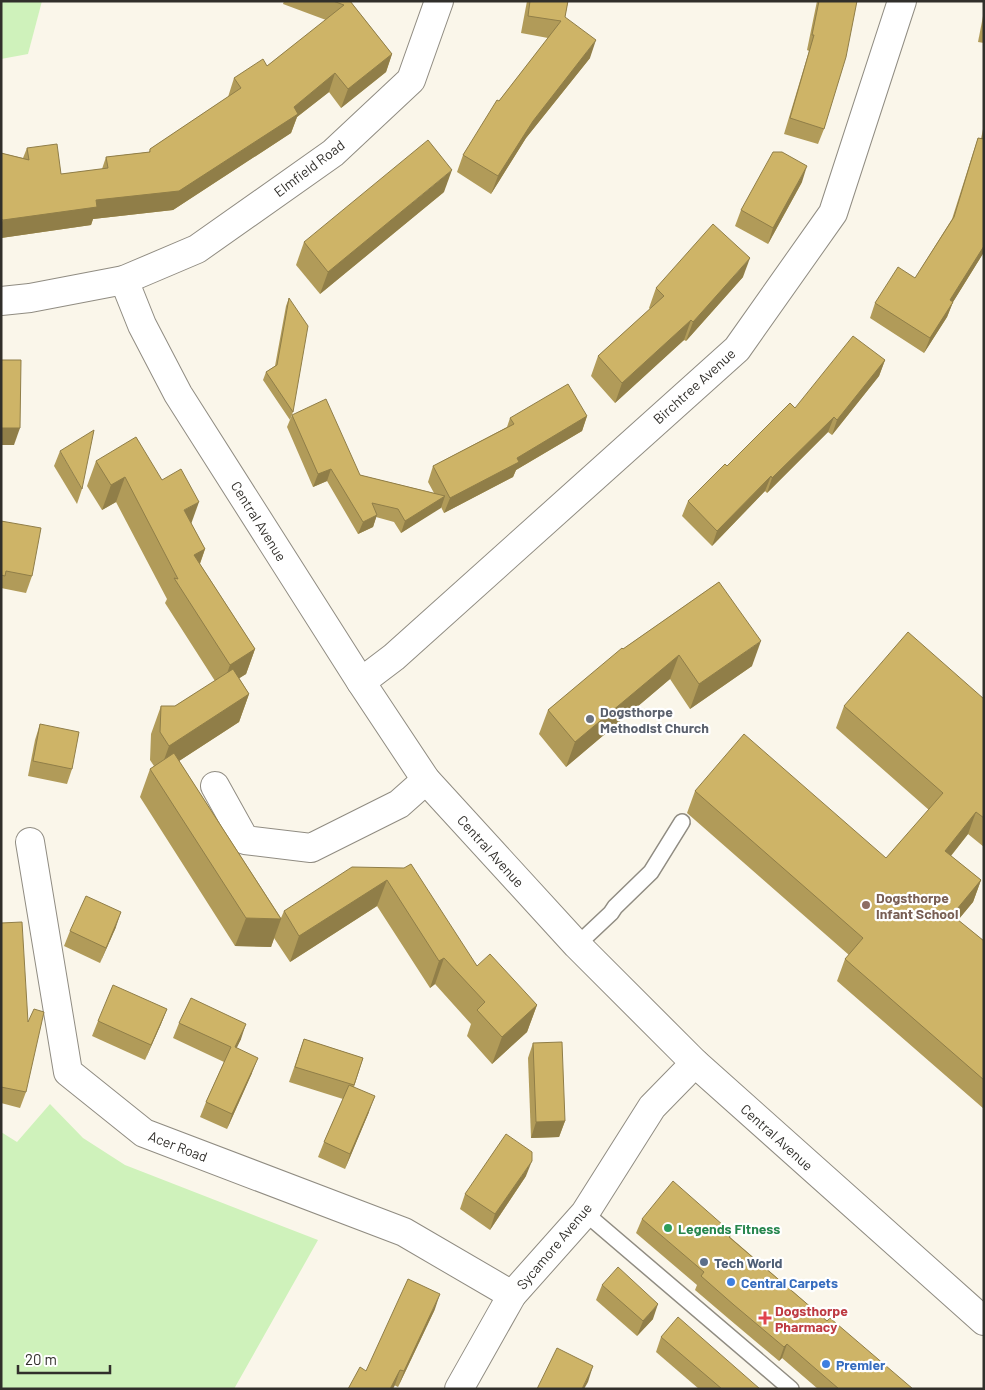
<svg xmlns="http://www.w3.org/2000/svg" width="985" height="1390" font-family="Barlow,sans-serif">
<style>
.green{fill:#cff2bb}
.lines{fill:none;stroke-linecap:round;stroke-linejoin:round}
.service-casing{stroke:#908c82;stroke-width:18}
.minor-casing{stroke:#908c82;stroke-width:30}
.tertiary-casing{stroke:#908c82;stroke-width:30}
.service{stroke:#fff;stroke-width:15}
.minor{stroke:#fff;stroke-width:28}
.tertiary{stroke:#fff;stroke-width:28}
.wall{fill:#b19b59}
.shaded-wall{fill:#907e48}
.building{fill:#ceb467;stroke:#907e48}
.worship-dot{fill:#6b7280;stroke:#fff;stroke-width:2}
.education-dot{fill:#8d6e63;stroke:#fff;stroke-width:2}
.leisure-dot{fill:#2e9e5b;stroke:#fff;stroke-width:2}
.service-dot{fill:#5c6f8a;stroke:#fff;stroke-width:2}
.shop-dot{fill:#3f7fe0;stroke:#fff;stroke-width:2}
.health-dot{fill:#e0444e;stroke:#fff;stroke-width:2}
.labels{text-anchor:middle;dominant-baseline:central;stroke-width:4.5;stroke-linejoin:round;paint-order:stroke}
.street-label{font-size:14px;fill:#312f2b;stroke:#fff}
.worship-label{font-size:14px;font-weight:bold;fill:#5b616d;stroke:#fff;text-anchor:start}
.education-label{font-size:14px;font-weight:bold;fill:#785e54;stroke:#fff;text-anchor:start}
.leisure-label{font-size:14px;font-weight:bold;fill:#27864d;stroke:#fff;text-anchor:start}
.service-label{font-size:14px;font-weight:bold;fill:#4e5e75;stroke:#fff;text-anchor:start}
.shop-label{font-size:14px;font-weight:bold;fill:#366cbe;stroke:#fff;text-anchor:start}
.health-label{font-size:14px;font-weight:bold;fill:#be3a42;stroke:#fff;text-anchor:start}
</style>
<rect width="100%" height="100%" fill="#faf6ea"/>
<!-- green -->
<g class="green">
<polygon points="1,1 42,1 28,54 1,59"/>
<polygon points="50,1104 83,1138 125,1165 318,1240 234,1389 1,1389 1,1132 17,1142"/>
</g>
<g class="lines">
<!-- service casing -->
<g class="service-casing">
<g id="service">
<polyline points="577,945 611,913 615,907 651,872 682,822"/>
<polyline points="585,1213 791,1389"/>
</g>
</g>
<!-- minor casing -->
<g class="minor-casing">
<g id="minor">
<polyline points="361,682 394,657 737,349 833,213 902,1"/>
<polyline points="215,786 245,840 311,848 399,804 426,780"/>
<polyline points="30,842 68,1072 144,1133 404,1232 512,1295"/>
<polyline points="459,1389 512,1295 585,1213 652,1107 695,1063"/>
</g>
</g>
<!-- tertiary casing -->
<g class="tertiary-casing">
<g id="tertiary">
<polyline points="124,280 142,325 178,394 361,682 426,780 577,945 695,1063 984,1321"/>
<polyline points="1,301 30,298 124,280 197,249 333,153 411,80 439,1"/>
</g>
</g>
<!-- service -->
<use href="#service" class="service"/>
<!-- minor -->
<use href="#minor" class="minor"/>
<!-- tertiary -->
<use href="#tertiary" class="tertiary"/>
</g>
<!-- wall -->
<g class="wall">
<polygon points="284,1 350,1 392,54 386,72 341,108 329,92 297,117 291,133 173,210 93,219 91,225 1,238 1,153 23,158 27,148 61,174 102,169 106,157 149,152 150,149 228,97 234,78 267,66 326,20 283,4"/>
<polygon points="527,1 568,1 565,17 590,58 526,138 491,194 457,172 463,155 499,101 548,38 521,33"/>
<polygon points="817,1 857,1 824,129 818,144 784,134 809,51 807,50"/>
<polygon points="984,11 984,43 978,42"/>
<polygon points="984,124 984,252 953,302 947,317 924,353 870,318 875,303 915,278 952,219 973,153 978,138 981,139"/>
<polygon points="802,182 768,244 735,226 741,210"/>
<polygon points="444,192 320,294 296,265 304,242"/>
<polygon points="743,277 686,341 684,340 615,403 591,376 598,356 650,309 649,308 656,288"/>
<polygon points="289,298 293,412 290,420 263,380 266,372 275,366 286,306"/>
<polygon points="885,360 879,376 832,435 828,432 767,493 765,491 712,546 682,516 688,501 795,408"/>
<polygon points="292,415 360,475 434,493 428,482 433,466 507,427 510,418 587,416 582,431 516,470 513,477 444,513 441,507 401,533 394,522 376,517 373,527 358,534 327,481 313,487 287,427"/>
<polygon points="60,451 82,489 77,504 54,466"/>
<polygon points="96,461 162,480 191,523 205,549 200,564 255,649 246,674 239,678 249,694 239,722 179,761 281,918 284,911 404,868 477,966 537,1005 527,1032 492,1064 467,1036 471,1024 435,984 430,988 377,906 290,962 274,938 271,947 235,946 140,797 150,769 154,766 150,760 151,734 161,706 175,706 215,681 165,603 167,599 116,502 102,510 87,486"/>
<polygon points="1,521 32,576 26,593 1,588"/>
<polygon points="719,582 752,666 690,709 670,679 566,767 539,734 548,710 623,649"/>
<polygon points="984,699 984,847 968,834 951,856 981,880 973,902 958,920 984,941 984,1109 837,981 845,959 849,955 687,813 695,791 886,858 929,810 836,728 844,706"/>
<polygon points="40,724 72,769 67,784 28,776 35,740"/>
<polygon points="1,923 26,1092 20,1108 1,1103"/>
<polygon points="116,927 100,963 64,946 70,931"/>
<polygon points="167,1009 161,1024 145,1060 92,1036 98,1021"/>
<polygon points="179,1023 241,1039 236,1048 252,1073 227,1129 200,1117 206,1102 224,1062 173,1038"/>
<polygon points="304,1039 363,1058 354,1087 369,1112 345,1169 318,1157 324,1142 343,1099 289,1082"/>
<polygon points="533,1043 565,1121 559,1137 531,1138 528,1058"/>
<polygon points="526,1176 490,1230 460,1209 465,1194"/>
<polygon points="642,1219 732,1233 730,1237 827,1321 913,1389 818,1389 782,1358 779,1361 729,1319 695,1290 697,1285 636,1233"/>
<polygon points="602,1285 653,1319 637,1336 596,1300"/>
<polygon points="435,1309 398,1387 366,1371"/>
<polygon points="661,1337 760,1389 699,1389 656,1352"/>
</g>
<!-- shaded-wall -->
<g class="shaded-wall">
<polygon points="596,40 590,58 526,138 491,194 498,176 533,121"/>
<polygon points="392,54 386,72 341,108 348,89"/>
<polygon points="335,73 329,92 297,117 291,133 173,210 93,219 91,225 1,238 1,224 3,220 96,200 294,107"/>
<polygon points="807,166 802,182 768,244 773,228"/>
<polygon points="452,170 444,192 320,294 328,272"/>
<polygon points="984,246 984,252 953,302 947,317 924,353 930,338 950,300"/>
<polygon points="750,258 743,277 686,341 693,322"/>
<polygon points="691,320 684,340 615,403 622,383"/>
<polygon points="885,360 879,376 832,435 837,420"/>
<polygon points="587,416 582,431 516,470 513,477 444,513 450,498"/>
<polygon points="834,417 828,432 767,493 772,478"/>
<polygon points="1,428 20,428 14,445 1,445"/>
<polygon points="331,469 327,481 313,487 318,474"/>
<polygon points="771,476 765,491 712,546 717,531"/>
<polygon points="125,477 116,502 102,510 111,485"/>
<polygon points="445,496 441,508 401,533 405,521"/>
<polygon points="199,502 190,527 184,510"/>
<polygon points="377,515 373,527 358,534 363,522"/>
<polygon points="205,549 196,574 194,555"/>
<polygon points="761,641 752,666 690,709 699,684"/>
<polygon points="255,649 246,674 221,690 230,665"/>
<polygon points="679,655 670,679 566,767 575,742"/>
<polygon points="249,694 239,722 159,774 169,746"/>
<polygon points="976,812 968,834 937,873 945,851"/>
<polygon points="387,880 377,906 290,962 299,936"/>
<polygon points="981,880 973,902 944,937 952,915"/>
<polygon points="121,912 116,927 100,963 106,948"/>
<polygon points="246,918 281,919 271,947 235,946"/>
<polygon points="444,958 435,984 430,988 439,961"/>
<polygon points="537,1005 527,1032 492,1064 502,1037"/>
<polygon points="167,1009 161,1024 145,1060 151,1045"/>
<polygon points="246,1024 241,1039 230,1062 235,1047"/>
<polygon points="258,1058 252,1073 227,1129 232,1114"/>
<polygon points="375,1096 369,1112 345,1169 350,1154"/>
<polygon points="565,1121 559,1137 531,1138 536,1122"/>
<polygon points="532,1161 526,1176 490,1230 495,1214"/>
<polygon points="440,1294 435,1309 398,1387 404,1371"/>
<polygon points="658,1304 653,1319 637,1336 643,1321"/>
<polygon points="787,1344 782,1358 779,1361 784,1347"/>
<polygon points="593,1366 588,1382 584,1389 582,1389"/>
<polygon points="400,1370 395,1385 393,1389 390,1389"/>
</g>
<!-- building -->
<g class="building">
<polygon points="333,1 350,1 392,54 348,89 335,73 294,107 298,114 179,191 96,200 97,207 3,220 1,219 1,153 29,160 27,148 57,144 61,174 108,168 106,157 150,152 150,149 241,88 234,78 263,59 267,66 344,5"/>
<polygon points="530,1 568,1 565,17 596,40 533,121 498,176 463,155 497,100 499,101 561,21 528,16"/>
<polygon points="819,1 857,1 846,57 824,129 790,118 814,35 812,35"/>
<polygon points="978,138 984,139 984,246 950,300 953,302 930,338 875,303 898,267 915,278 954,217"/>
<polygon points="428,140 452,170 328,272 304,242"/>
<polygon points="773,152 782,152 807,166 773,228 741,210"/>
<polygon points="713,224 750,258 693,322 691,320 622,383 598,356 664,296 656,288"/>
<polygon points="289,298 308,326 293,412 266,372 277,365"/>
<polygon points="853,336 885,360 837,420 834,417 772,478 771,476 717,531 688,501 725,464 727,466 790,403 795,408"/>
<polygon points="1,360 21,360 20,428 1,428"/>
<polygon points="568,384 587,416 517,458 519,462 450,498 433,466 514,424 510,418"/>
<polygon points="326,399 360,475 445,496 405,521 398,509 372,503 377,515 363,522 331,469 318,474 292,415"/>
<polygon points="94,430 82,489 60,451"/>
<polygon points="136,437 162,480 181,469 199,502 184,510 205,549 194,555 255,649 230,665 174,578 178,579 125,477 111,485 96,461"/>
<polygon points="1,521 41,528 32,576 6,571 5,576 1,575"/>
<polygon points="719,582 761,641 699,684 679,655 575,742 548,710 622,648 623,649"/>
<polygon points="908,632 984,699 984,818 976,812 945,851 981,880 952,915 984,941 984,1080 845,959 863,938 695,791 744,734 886,858 943,793 844,706"/>
<polygon points="233,669 249,694 169,746 160,732 161,706 175,706"/>
<polygon points="40,724 79,732 72,769 33,761"/>
<polygon points="174,753 281,919 246,918 150,769"/>
<polygon points="411,864 477,966 490,954 537,1005 502,1037 477,1010 485,1002 444,958 439,961 387,880 299,936 284,911 352,867 404,868"/>
<polygon points="86,896 121,912 106,948 70,931"/>
<polygon points="22,922 28,1022 34,1009 44,1012 26,1092 1,1087 1,923"/>
<polygon points="113,985 167,1009 151,1045 98,1021"/>
<polygon points="191,998 246,1024 235,1047 258,1058 232,1114 206,1102 231,1047 179,1023"/>
<polygon points="304,1039 363,1058 354,1085 295,1067"/>
<polygon points="562,1042 565,1121 536,1122 533,1043"/>
<polygon points="349,1085 375,1096 350,1154 324,1142"/>
<polygon points="506,1134 532,1152 532,1161 495,1214 465,1194"/>
<polygon points="673,1181 732,1233 729,1237 827,1321 830,1318 913,1389 839,1389 787,1344 784,1347 734,1305 701,1276 704,1272 642,1219"/>
<polygon points="618,1267 658,1304 643,1321 602,1285"/>
<polygon points="408,1279 440,1294 404,1371 400,1370 390,1389 348,1389 360,1367 366,1371"/>
<polygon points="678,1317 760,1389 722,1389 661,1337"/>
<polygon points="557,1348 593,1366 582,1389 537,1389"/>
</g>
<!-- markers -->
<circle class="worship-dot" cx="590" cy="719" r="5"/>
<circle class="education-dot" cx="866" cy="905" r="5"/>
<circle class="leisure-dot" cx="668" cy="1228" r="5"/>
<circle class="service-dot" cx="704" cy="1262" r="5"/>
<g class="shop-dot">
<circle cx="731" cy="1282" r="5"/>
<circle cx="826" cy="1364" r="5"/>
</g>
<path class="health-dot" d="M762.5 1310.5h5v5h5v5h-5v5h-5v-5h-5v-5h5z"/>
<g class="labels">
<!-- street labels -->
<g class="street-label">
<text transform="translate(309 168) rotate(-37)">Elmfield Road</text>
<text transform="translate(694 386) rotate(-42)">Birchtree Avenue</text>
<text transform="translate(259 521) rotate(58)">Central Avenue</text>
<text transform="translate(491 851) rotate(48)">Central Avenue</text>
<text transform="translate(777 1137) rotate(42)">Central Avenue</text>
<text transform="translate(178 1146) rotate(21)">Acer Road</text>
<text transform="translate(554 1246) rotate(-50)">Sycamore Avenue</text>
</g>
<!-- worship labels -->
<g class="worship-label">
<text x="600" y="711">Dogsthorpe<tspan x="600" dy="16">Methodist Church</tspan></text>
</g>
<!-- education labels -->
<g class="education-label">
<text x="876" y="897">Dogsthorpe<tspan x="876" dy="16">Infant School</tspan></text>
</g>
<!-- leisure labels -->
<g class="leisure-label">
<text x="678" y="1228">Legends Fitness</text>
</g>
<!-- service labels -->
<g class="service-label">
<text x="714" y="1262">Tech World</text>
</g>
<!-- shop labels -->
<g class="shop-label">
<text x="741" y="1282">Central Carpets</text>
<text x="836" y="1364">Premier</text>
</g>
<!-- health labels -->
<g class="health-label">
<text x="775" y="1310">Dogsthorpe<tspan x="775" dy="16">Pharmacy</tspan></text>
</g>
</g>
<!-- border -->
<rect width="985" height="1390" fill="none" stroke="#312f2b" stroke-width="5"/>
<!-- scale -->
<path d="M18 1365v8h92v-8" fill="none" stroke="#312f2b" stroke-width="2.5"/>
<text x="25" y="1365" font-size="15" fill="#312f2b" stroke="#ffffff" stroke-width="4" paint-order="stroke">20 m</text>
</svg>
